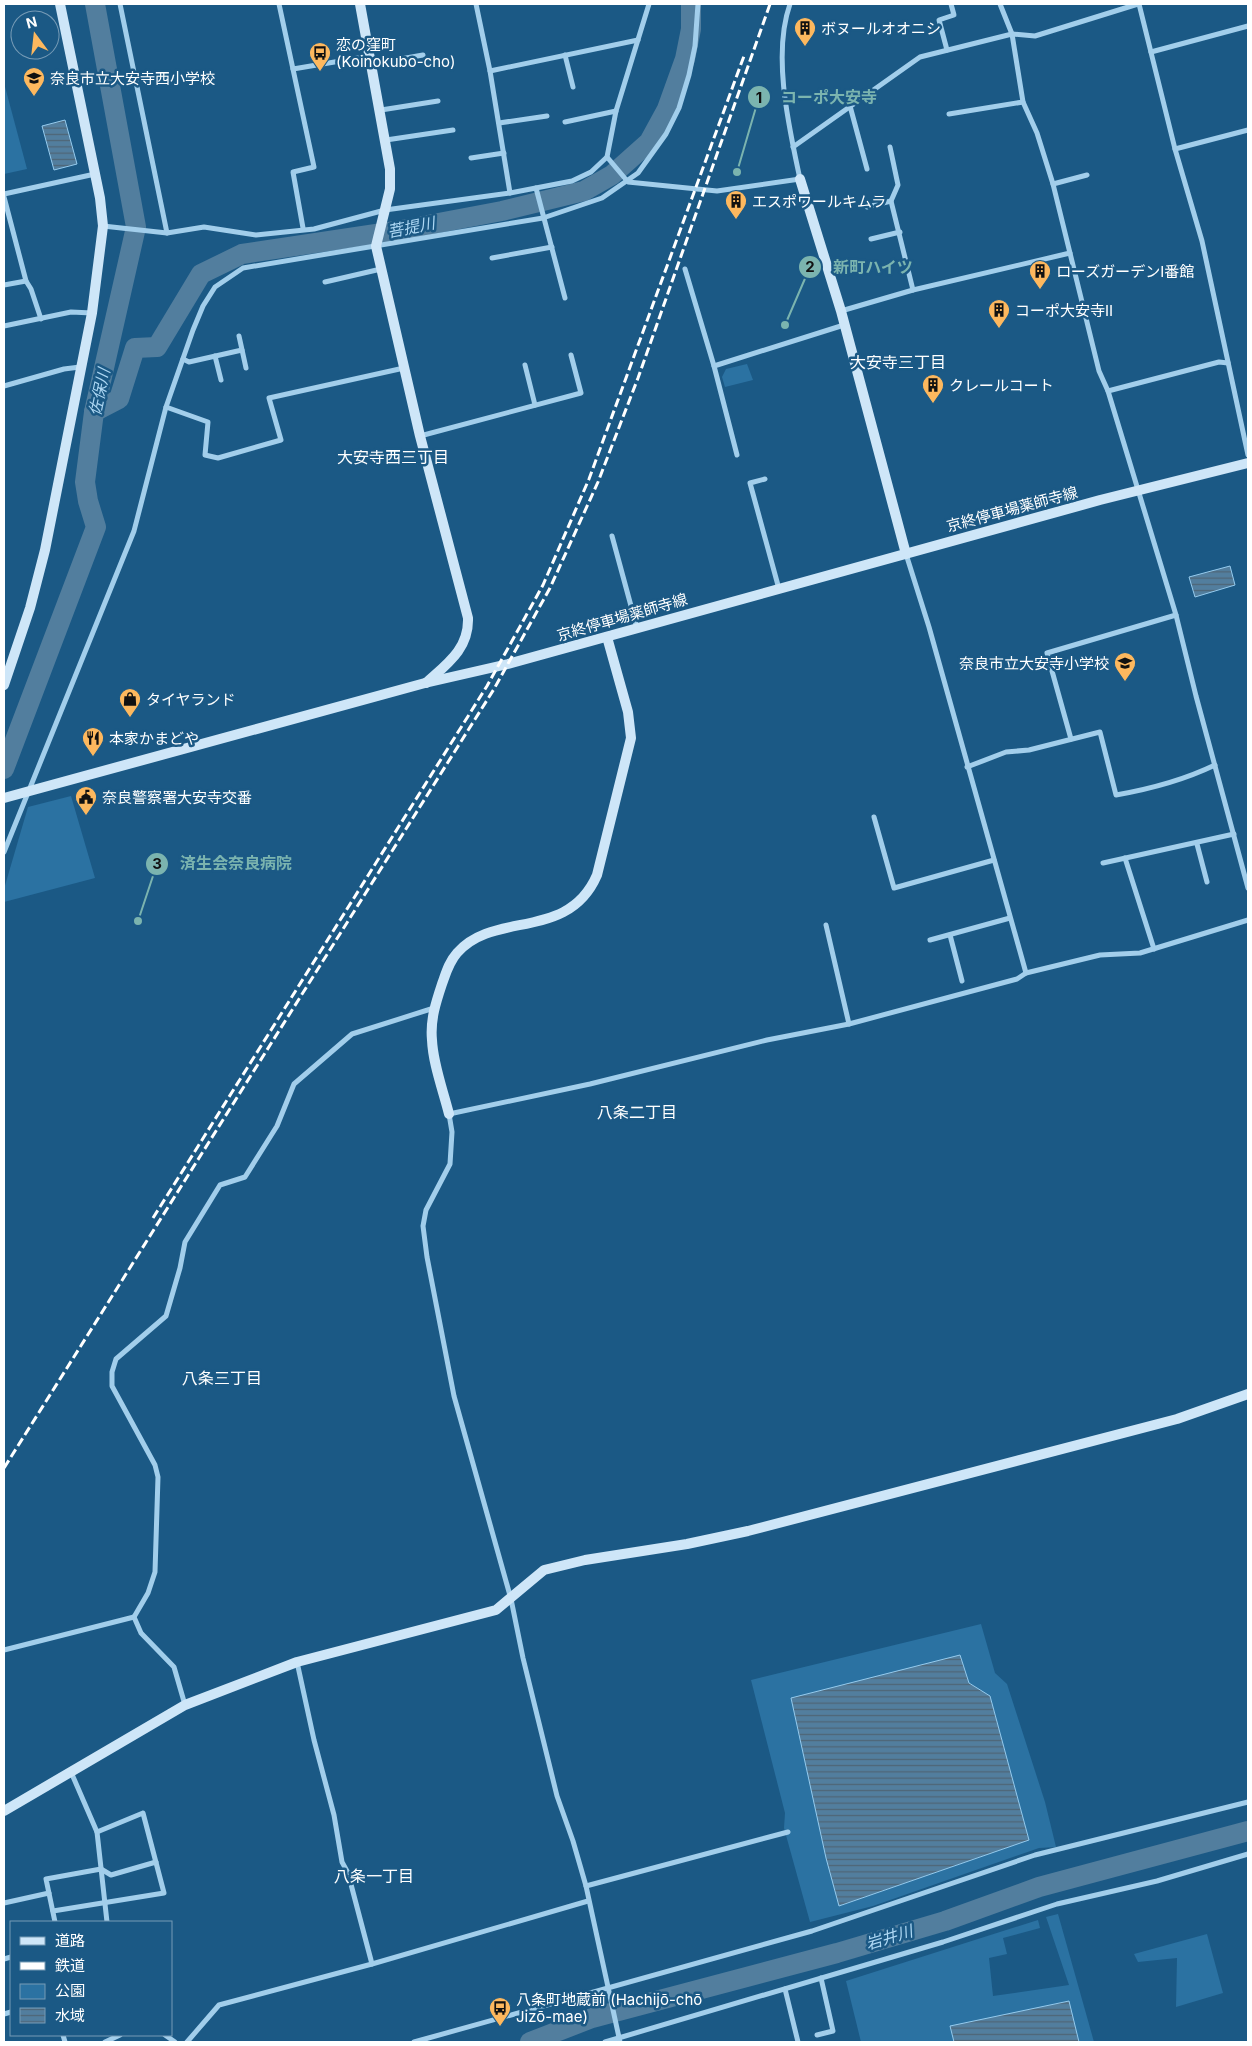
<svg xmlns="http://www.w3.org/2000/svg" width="1252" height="2046" font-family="Inter,'Noto Sans JP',sans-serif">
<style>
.green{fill:#2b72a2;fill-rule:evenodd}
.water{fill:url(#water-rules);stroke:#95cbee}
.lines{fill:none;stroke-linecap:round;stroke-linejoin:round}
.river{stroke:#527e9e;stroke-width:20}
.street{stroke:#a2ceeb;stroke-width:5}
.secondary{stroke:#cee6f8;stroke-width:10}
.rail{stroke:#fff;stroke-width:3;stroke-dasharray:9 4;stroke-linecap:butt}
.labels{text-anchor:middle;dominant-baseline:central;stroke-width:5;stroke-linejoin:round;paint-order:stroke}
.poi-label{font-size:15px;fill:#fff;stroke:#1b5985;text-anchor:start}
.street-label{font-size:15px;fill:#fff;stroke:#1b5985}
.water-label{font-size:16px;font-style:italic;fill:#add7f3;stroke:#1b5985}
.neighbourhood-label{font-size:16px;fill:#fff;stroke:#1b5985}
.leader{fill:none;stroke:#7bb4af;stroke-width:2}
.callout-dot{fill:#7bb4af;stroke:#1b5985;stroke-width:2}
.mark-label{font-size:15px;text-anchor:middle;font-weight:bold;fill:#111}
.callout-label{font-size:16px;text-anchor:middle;font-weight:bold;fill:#7bb4af;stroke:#1b5985;stroke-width:5;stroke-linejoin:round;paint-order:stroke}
</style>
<defs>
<pattern id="water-rules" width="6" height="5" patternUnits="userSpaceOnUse" patternTransform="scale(1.25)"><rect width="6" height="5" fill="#527e9e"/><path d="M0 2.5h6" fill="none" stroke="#4f6575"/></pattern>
</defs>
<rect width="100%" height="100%" fill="#1b5985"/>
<!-- green -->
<g class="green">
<polygon points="4,83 27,169 4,174"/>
<polygon points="747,364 753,380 725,387 722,377 726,369"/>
<polygon points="71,796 95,878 4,902 4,889 28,807"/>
<path d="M981,1624l14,49 12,11 38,118 11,45 -17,1 -166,58 -63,16 -26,-94 1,-15 -34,-133zM960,1655l9,28 21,13 39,144 -189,66z"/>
<polygon points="1058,1914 1094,2042 1079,2042 1068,2001 950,2027 954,2042 861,2042 846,1981 1038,1920 1040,1928 1003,1938 1007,1954 989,1958 993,1996 1069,1985 1046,1917"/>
<polygon points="1207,1934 1223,1993 1176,2007 1177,1958 1138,1962 1134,1954"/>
</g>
<!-- water -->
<g class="water">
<polygon points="65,120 77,164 54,170 42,126"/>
<polygon points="1230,566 1235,585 1195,597 1189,577"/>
<polygon points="960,1655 969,1683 990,1696 1029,1840 839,1906 826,1858 791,1698"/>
<polygon points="1069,2001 1079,2042 954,2042 950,2026"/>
</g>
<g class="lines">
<!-- river -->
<g class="river">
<polyline points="94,412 119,399 135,348 157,347 201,274 242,254 396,231 502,211 584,191 612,175 649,142 667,109 685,59 691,29 691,4"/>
<polyline points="4,769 96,527 88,501 85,482 94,412 136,227 95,4"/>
<polyline points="530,2042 592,2018 837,1953 945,1921 1039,1887 1248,1831"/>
</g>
<!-- street -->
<g class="street">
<polyline points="120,4 167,233"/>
<polyline points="279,4 314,167 293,172 303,228"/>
<polyline points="476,4 490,71 510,193"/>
<polyline points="1000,4 1012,34 1023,102 1037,133 1053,184 1099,371 1108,391 1176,615 1196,696 1248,888"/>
<polyline points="1139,4 1175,149 1202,241 1248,455"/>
<polyline points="947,50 939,20 954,15 951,4"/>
<polyline points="1151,52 1248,26"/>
<polyline points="565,55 573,87"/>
<polyline points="372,64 423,55"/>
<polyline points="293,69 370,56"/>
<polyline points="490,71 638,40"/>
<polyline points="850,106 867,169"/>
<polyline points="381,110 438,101"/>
<polyline points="949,114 1023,102"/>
<polyline points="565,122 616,111"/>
<polyline points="499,123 547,116"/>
<polyline points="386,140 453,130"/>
<polyline points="793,147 920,57 1012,34 1035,36 1138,4"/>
<polyline points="890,147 898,185 891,201 913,290"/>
<polyline points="1175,149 1248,130"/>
<path d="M607,157l21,25 89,9 83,-12c-11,-52 -28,-124 -10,-175"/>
<polyline points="471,158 504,153"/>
<polyline points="1053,184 1087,175"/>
<polyline points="536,188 565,298"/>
<polyline points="4,194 95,174"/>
<polyline points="4,197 26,281 31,289 41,319"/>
<polyline points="867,207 891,201"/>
<polyline points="103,226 167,233 204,227 256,235 314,229 385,210 510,193 572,181 591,172 607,157 616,111 649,4"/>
<polyline points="871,239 900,232"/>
<polyline points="492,258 552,247"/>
<polyline points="685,269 714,366 737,455"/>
<polyline points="325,282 381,269"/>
<polyline points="4,285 26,281"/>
<polyline points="841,311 913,290 1070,253"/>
<polyline points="4,326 71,312 92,313"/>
<polyline points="239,336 246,368"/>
<polyline points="215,356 221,380"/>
<polyline points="183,359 189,362 242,350"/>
<polyline points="525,365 535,405"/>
<polyline points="714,366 844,325"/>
<polyline points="4,386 64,369 80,367"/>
<polyline points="1108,391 1219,362 1228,363"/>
<polyline points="166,407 208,422 205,455 218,458 281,440 269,398 404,368"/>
<polyline points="420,436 581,393 571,355"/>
<polyline points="765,479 750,483 779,589"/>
<polyline points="612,536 637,628"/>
<polyline points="906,554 929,627 1026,973"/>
<polyline points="1071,739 1047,653 1176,615"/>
<path d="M967,767l39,-15 23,-2 71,-18 16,63c34,-6 68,-15 99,-30"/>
<polyline points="874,817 894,888 994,860"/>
<polyline points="1197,844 1207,882"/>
<polyline points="4,852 134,531 166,407 193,330 203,306 215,287 243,268 543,218 602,198 638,173 666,134 679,108 689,75 695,46 698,4"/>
<polyline points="1125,858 1154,949"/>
<polyline points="1103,863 1234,834"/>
<polyline points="826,925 849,1024"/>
<polyline points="950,935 962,981"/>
<polyline points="930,940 1010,918"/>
<polyline points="4,1650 134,1617"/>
<polyline points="297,1662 314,1740 334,1815 342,1862 348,1873 372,1964"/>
<polyline points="185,1705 174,1667 141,1633 134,1617 148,1593 155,1572 158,1477 155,1465 112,1386 112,1372 116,1359 166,1316 180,1268 185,1242 220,1185 245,1177 277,1126 294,1084 352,1034 434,1008"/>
<polyline points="71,1772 97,1832 107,1922"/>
<polyline points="586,1886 788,1832"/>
<polyline points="4,1903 49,1893"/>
<polyline points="53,1911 164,1893 143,1813 97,1832"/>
<polyline points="55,1922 46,1879 101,1869 111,1875 156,1862"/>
<polyline points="4,1959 11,1957"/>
<polyline points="785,1989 798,2042"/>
<polyline points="4,2014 11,2012"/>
<polyline points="63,2035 65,2042"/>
<polyline points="165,2035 175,2042"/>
<polyline points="817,2035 833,2031 821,1978"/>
<polyline points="105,2042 120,2035"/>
<polyline points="187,2042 219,2005 372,1964 588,1901"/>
<polyline points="414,2042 812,1931 1035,1855 1248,1802"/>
<polyline points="605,2042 943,1942 1057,1904 1157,1881 1248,1854"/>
<polyline points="620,2042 586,1886 573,1841 557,1796 523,1658 511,1599 454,1396 427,1257 423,1226 426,1210 450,1164 452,1132 449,1114 590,1084 767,1040 849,1024 1017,979 1026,973 1100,955 1140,953 1248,920"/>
</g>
<!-- secondary -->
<g class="secondary">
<path d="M360,4l30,165v20l-14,57 44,190 48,182c1,31 -21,46 -42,65"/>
<polyline points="800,179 841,311 906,554"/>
<polyline points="4,685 30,608 45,550 92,313 103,226 100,198 60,4"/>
<polyline points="4,798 425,683 508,664 1100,500 1248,463"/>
<path d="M449,1114c-6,-24 -16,-50 -17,-74 -2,-20 4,-38 10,-56 4,-11 7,-22 15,-31 37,-43 111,-11 140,-78l34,-137 -3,-26 -21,-75"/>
<polyline points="4,1811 185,1705 297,1662 496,1610 544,1570 585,1560 687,1544 748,1531 1177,1419 1248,1394"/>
</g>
<!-- rail -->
<g class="rail">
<polyline points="153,1218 487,686 543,585 589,479 744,56"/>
<polyline points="4,1468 494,689 550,588 598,482 638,378 770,4"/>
</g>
</g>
<!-- icons -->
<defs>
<g id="building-pin" transform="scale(1.125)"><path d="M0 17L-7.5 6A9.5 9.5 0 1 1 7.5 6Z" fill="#fdb85e" stroke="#1b5985"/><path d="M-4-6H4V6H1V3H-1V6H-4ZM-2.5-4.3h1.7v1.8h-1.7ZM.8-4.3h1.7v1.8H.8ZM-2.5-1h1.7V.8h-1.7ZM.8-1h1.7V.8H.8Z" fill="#111"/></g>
<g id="bus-pin" transform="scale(1.125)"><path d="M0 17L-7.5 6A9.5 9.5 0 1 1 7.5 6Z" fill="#fdb85e" stroke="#1b5985"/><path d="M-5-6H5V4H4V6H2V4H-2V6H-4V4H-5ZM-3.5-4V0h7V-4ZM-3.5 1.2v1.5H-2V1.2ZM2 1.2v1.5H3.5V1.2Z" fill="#111"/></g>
<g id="school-pin" transform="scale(1.125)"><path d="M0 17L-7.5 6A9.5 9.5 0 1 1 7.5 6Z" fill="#fdb85e" stroke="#1b5985"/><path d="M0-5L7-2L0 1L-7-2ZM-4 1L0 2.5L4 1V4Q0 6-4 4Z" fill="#111"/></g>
<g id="shop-pin" transform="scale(1.125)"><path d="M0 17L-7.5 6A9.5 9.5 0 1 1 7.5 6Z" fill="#fdb85e" stroke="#1b5985"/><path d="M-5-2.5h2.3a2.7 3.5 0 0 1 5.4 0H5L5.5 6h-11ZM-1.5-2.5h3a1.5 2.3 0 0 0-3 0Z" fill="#111"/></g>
<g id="restaurant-pin" transform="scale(1.125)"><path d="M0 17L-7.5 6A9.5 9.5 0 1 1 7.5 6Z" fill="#fdb85e" stroke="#1b5985"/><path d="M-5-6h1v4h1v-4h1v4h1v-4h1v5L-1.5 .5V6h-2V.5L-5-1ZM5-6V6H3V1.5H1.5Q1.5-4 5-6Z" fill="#111"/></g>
<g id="civic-pin" transform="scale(1.125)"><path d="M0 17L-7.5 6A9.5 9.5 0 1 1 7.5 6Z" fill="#fdb85e" stroke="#1b5985"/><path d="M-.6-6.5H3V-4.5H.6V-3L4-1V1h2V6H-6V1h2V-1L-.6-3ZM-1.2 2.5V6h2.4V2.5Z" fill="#111"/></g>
</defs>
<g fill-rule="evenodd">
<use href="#building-pin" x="805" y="28"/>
<use href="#bus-pin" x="320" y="53"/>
<use href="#school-pin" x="34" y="78"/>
<use href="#building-pin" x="736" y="201"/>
<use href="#building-pin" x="1040" y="271"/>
<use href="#building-pin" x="999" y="310"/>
<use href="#building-pin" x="933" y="385"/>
<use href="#school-pin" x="1125" y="663"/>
<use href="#shop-pin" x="130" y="699"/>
<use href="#restaurant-pin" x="93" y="738"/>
<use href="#civic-pin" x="86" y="797"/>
<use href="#bus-pin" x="500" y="2008"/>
</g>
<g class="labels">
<!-- poi labels -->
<g class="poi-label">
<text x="821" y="28">ボヌールオオニシ</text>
<text x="336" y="44">恋の窪町<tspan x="336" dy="17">(Koinokubo-cho)</tspan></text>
<text x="50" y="78">奈良市立大安寺西小学校</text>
<text x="752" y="201">エスポワールキムラ</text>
<text x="1056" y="271">ローズガーデンⅠ番館</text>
<text x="1015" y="310">コーポ大安寺Ⅱ</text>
<text x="949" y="385">クレールコート</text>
<text x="1109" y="663" text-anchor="end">奈良市立大安寺小学校</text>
<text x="146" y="699">タイヤランド</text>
<text x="109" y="738">本家かまどや</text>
<text x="102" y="797">奈良警察署大安寺交番</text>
<text x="516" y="1999">八条町地蔵前 (Hachijō-chō<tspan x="516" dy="17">Jizō-mae)</tspan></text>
</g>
<!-- street labels -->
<g class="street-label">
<text transform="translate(1012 509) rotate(-15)">京終停車場薬師寺線</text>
<text transform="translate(622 617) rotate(-16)">京終停車場薬師寺線</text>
</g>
<!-- water labels -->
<g class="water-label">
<text transform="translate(411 227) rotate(-11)">菩提川</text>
<text transform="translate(99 392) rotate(-78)">佐保川</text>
<text transform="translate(889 1937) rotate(-17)">岩井川</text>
</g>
<!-- neighbourhood labels -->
<g class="neighbourhood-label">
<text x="898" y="362">大安寺三丁目</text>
<text x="393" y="457">大安寺西三丁目</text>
<text x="637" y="1112">八条二丁目</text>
<text x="222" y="1378">八条三丁目</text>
<text x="374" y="1876">八条一丁目</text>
</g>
</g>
<!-- callouts -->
<path class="leader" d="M737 172L759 97M785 325L810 267M138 921L157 864"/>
<g class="callout-dot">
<circle cx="737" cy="172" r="5"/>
<circle cx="785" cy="325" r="5"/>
<circle cx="138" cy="921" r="5"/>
<circle cx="759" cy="97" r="12"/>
<circle cx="810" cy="267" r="12"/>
<circle cx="157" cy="864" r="12"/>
</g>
<g class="mark-label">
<text x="759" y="103">1</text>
<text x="810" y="272">2</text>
<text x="157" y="869">3</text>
</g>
<g class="callout-label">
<text x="829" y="103">コーポ大安寺</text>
<text x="873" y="273">新町ハイツ</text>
<text x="236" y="869">済生会奈良病院</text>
</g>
<!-- border -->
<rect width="1252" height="2046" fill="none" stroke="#ffffff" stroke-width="10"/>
<!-- legend -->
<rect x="10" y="1921" width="162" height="115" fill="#1b5985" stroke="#769bb6"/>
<rect x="20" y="1937" width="25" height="8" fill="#cee6f8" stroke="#769bb6"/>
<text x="55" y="1946" font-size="15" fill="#ffffff">道路</text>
<rect x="20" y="1962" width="25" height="8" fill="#ffffff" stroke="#769bb6"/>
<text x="55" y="1971" font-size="15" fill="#ffffff">鉄道</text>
<rect x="20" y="1984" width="25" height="15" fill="#2b72a2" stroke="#769bb6"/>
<text x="55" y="1996" font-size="15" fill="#ffffff">公園</text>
<rect x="20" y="2008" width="25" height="15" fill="url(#water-rules)" stroke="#769bb6"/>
<text x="55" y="2021" font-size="15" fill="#ffffff">水域</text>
<!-- north arrow -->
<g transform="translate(35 35) rotate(345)"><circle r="24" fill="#1b5985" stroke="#769bb6"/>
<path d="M0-4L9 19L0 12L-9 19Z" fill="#fdb85e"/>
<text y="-8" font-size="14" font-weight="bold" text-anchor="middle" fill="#ffffff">N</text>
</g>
</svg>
